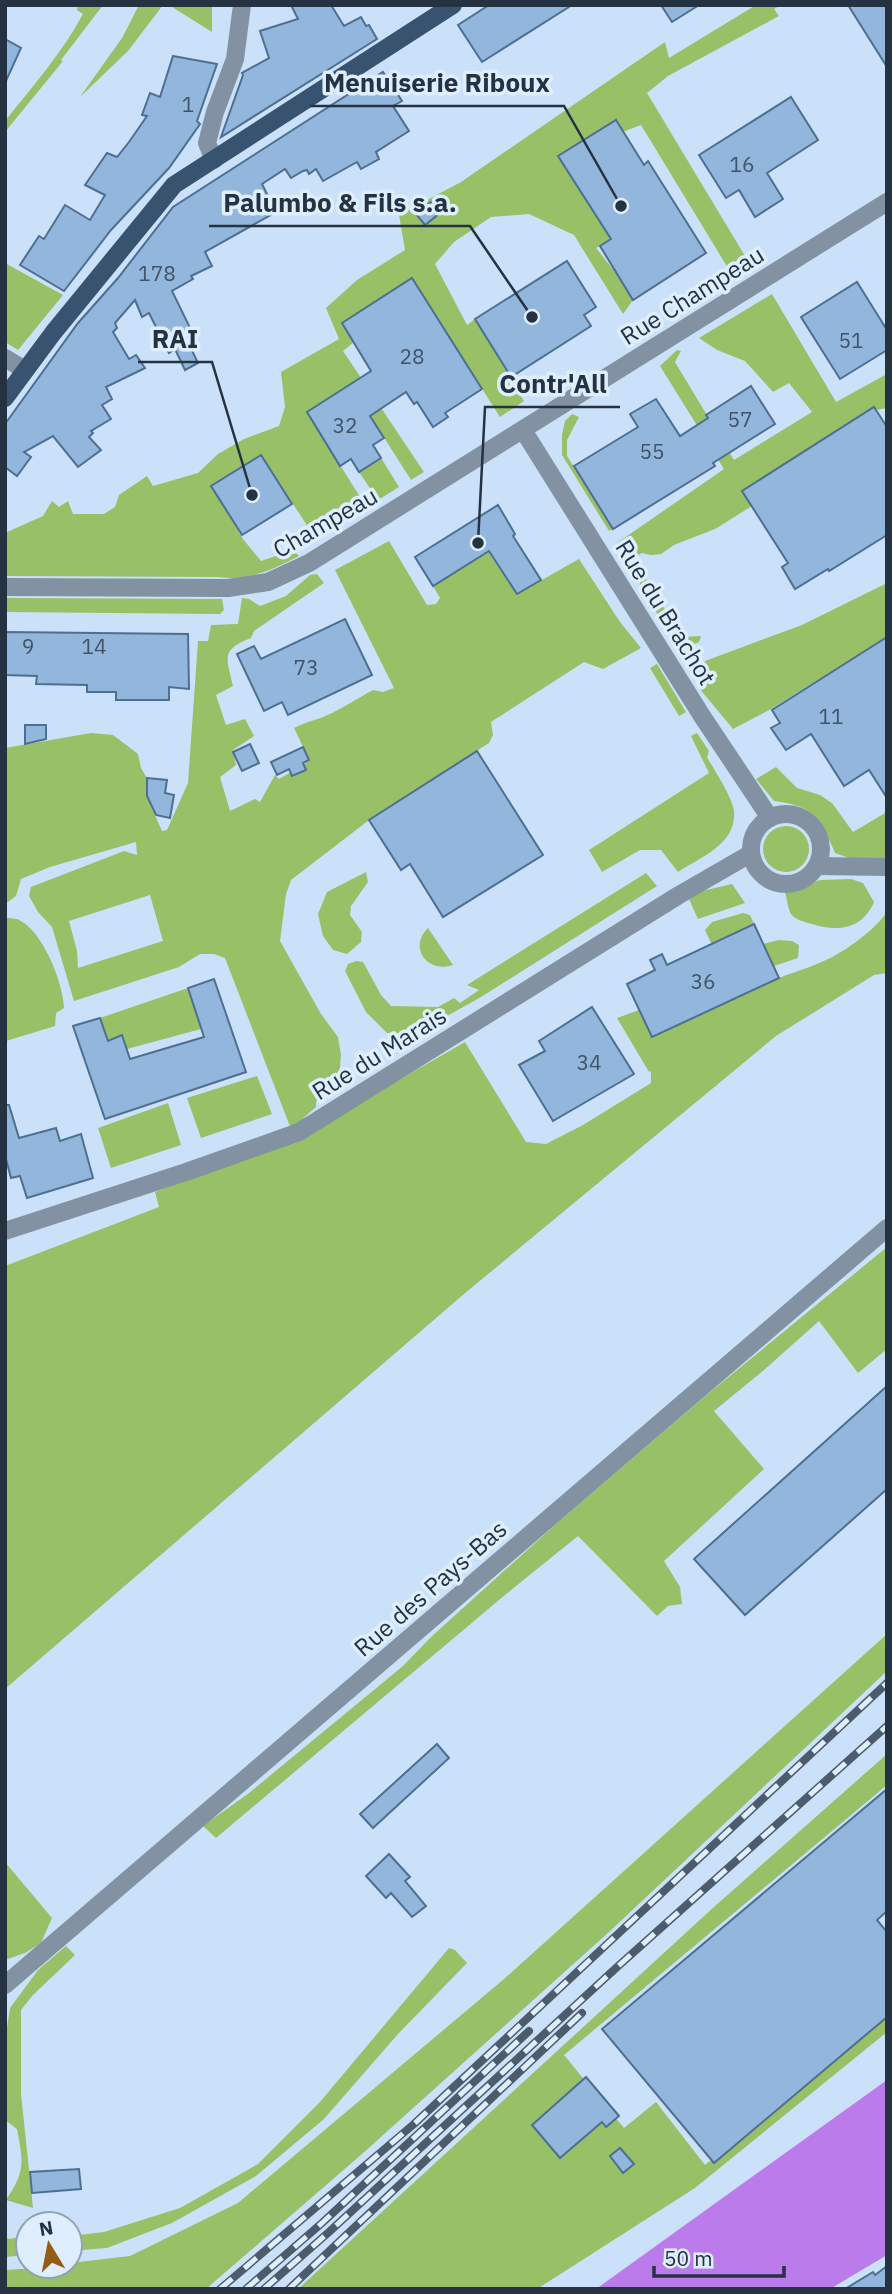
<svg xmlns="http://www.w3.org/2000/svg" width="892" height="2294" font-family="'IBM Plex Sans',sans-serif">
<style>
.green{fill:#97c067;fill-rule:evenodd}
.water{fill:#bb7bea}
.building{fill:#93b7dc;stroke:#4d6f91;stroke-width:2}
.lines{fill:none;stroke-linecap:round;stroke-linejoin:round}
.minor{stroke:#8392a2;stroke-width:18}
.major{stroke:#38536f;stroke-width:18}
.rail-casing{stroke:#4c5c6d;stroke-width:8}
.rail{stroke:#dfeefd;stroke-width:5;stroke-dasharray:16;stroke-linecap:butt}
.labels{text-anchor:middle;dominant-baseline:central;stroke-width:7;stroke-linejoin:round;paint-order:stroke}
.number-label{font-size:21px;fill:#405368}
.street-label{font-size:24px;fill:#243241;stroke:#dfeefd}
.leader{fill:none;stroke:#243241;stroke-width:2.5}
.callout-dot{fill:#243241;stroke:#dfeefd;stroke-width:2.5}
.callout-label{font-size:26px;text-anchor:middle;font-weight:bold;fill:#243241;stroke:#dfeefd;stroke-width:7;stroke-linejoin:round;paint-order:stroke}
</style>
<rect width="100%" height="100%" fill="#cbe1f9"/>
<!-- green -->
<g class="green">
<path d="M78,5h25l-42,55 2,1 -58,71v-11c27,-34 57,-68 78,-107l-6,-4z"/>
<polygon points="139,5 163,5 128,51 80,97 122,38"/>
<polygon points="169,5 212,5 212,32"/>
<path d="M756,5h25l-7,4 5,7 -111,60 -21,17 101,168 -17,12 -90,-148 -82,31 52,83 -15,9 20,25 17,27 -10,14 -49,-79 -45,-21 -38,3 -37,25 -19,22 32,61 8,-6 49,82 -24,16 -88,-138 -70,44 12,19 -11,9 81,121 -13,8 -61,-96 -43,28 58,93 -59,38 -3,-4 9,-6 -49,-75 -49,31 29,50 18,22 32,-11 6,6c-25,13 -52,26 -80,21l-214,-1v-43l38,-17 9,-15 7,6 9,-6 5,13h31l11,-7 4,-12 28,-19 6,10 45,-13 20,-19 26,-15 35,-13 6,-19 -4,-35 58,-33 -13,-31 31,-28 48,-30 -6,-35 62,-33 204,-140 4,16z"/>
<polygon points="5,263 63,295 18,350 5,342"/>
<polygon points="772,294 836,402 887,374 887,408 876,410 874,407 743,490 752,506 715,529 674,545 661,554 651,555 642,553 633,558 682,637 701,636 699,642 687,647 672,640 617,543 724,469 660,366 677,350 681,351 675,362 734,460 812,412 789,383 773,392 745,361 717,350 699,338"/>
<polygon points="572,414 579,417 567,440 567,456 613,529 609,531 562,455 562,435 565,421"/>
<polygon points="381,458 399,487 378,500 359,472"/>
<path d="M389,541l38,64 9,-1 4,-6 -7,-12 56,-35 28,43 62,-35 41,63 21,26 -38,21 -19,-7 -93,60 2,13 -4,8 -120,77 -78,60 -5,14 -6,47 41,73 17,23 3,18 -2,23 -23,24v5l-25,22 -66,-171 -11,-4h-14l-21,13 -105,34 -22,-74 -14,-15 -9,-16 2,-9 93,-36 13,4 -1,-13 -86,25 -29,12 -5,17 -11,8v-156l86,-15 22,2 25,19 3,14 9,15 -3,14 15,34 5,-1 21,-47 10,-142h10l3,-16 27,-1 4,-26 7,1 11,7 26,-10 24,-21 7,-1 7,9 -70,48 -3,7c-30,12 -25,18 -18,48l-17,9 10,30 19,-6 9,17 -21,14 3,15 -16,12 10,34 25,-12 5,3 15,-27 4,4 31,-18 -16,-33c13,-7 25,-8 38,-15 14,-7 28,-16 41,-23l10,2 11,-4 -59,-118zM150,895l13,46 -85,27 -1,-17 -8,-30z"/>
<polygon points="887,583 887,637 771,709 733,729 699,688 696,674 705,661 802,625"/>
<polygon points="5,598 222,599 224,610 220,614 5,612"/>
<polygon points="657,664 686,712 679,716 650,668"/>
<path d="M697,733l12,18 -2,6c7,13 26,41 27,54 3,33 -33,46 -56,61l-17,-22h-21l-38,22 -13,-22 120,-77 -18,-37z"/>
<path d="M776,767l21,21 23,7 12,8 21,29 34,-20v47l-38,-1 -14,-5c-15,-36 -21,-47 -61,-52l-18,-22z"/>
<circle cx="786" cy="849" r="23"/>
<polygon points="366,872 368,882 351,906 350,915 362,932 361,942 347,954 333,950 323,936 318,914 327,892"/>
<path d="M646,873l11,13 -176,111 -43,24 1,-5c-20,16 -25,18 -52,17l-21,-21 -21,-41 3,-7 8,-3 7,1 18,33 10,11 47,1 16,-9 6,5 19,-13 -12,-5z"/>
<path d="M851,879l12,4 11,19c-12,28 -37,30 -62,22 -7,-2 -17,-4 -21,-10 -3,-5 -4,-15 -6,-22l35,-12z"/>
<polygon points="732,884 745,903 698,919 689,899 693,893"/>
<path d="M887,911v62l-13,2 -98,61 -312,258 -459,395v-423l154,-59 -4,-15 139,-52 171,-98 61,100 20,2 37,-19 68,-42v-12l-2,1 -32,-54 22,-8 13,27c42,-20 84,-42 127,-59 20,-8 41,-13 60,-25 13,-7 42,-29 48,-42z"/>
<polygon points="743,913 750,915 754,924 712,945 705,930 712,922"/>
<path d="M5,918c5,0 12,0 16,3 23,13 42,62 43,87l-8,5 -1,13 -49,15z"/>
<path d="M428,928l25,37c-26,9 -45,-18 -25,-37z"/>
<polygon points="779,940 792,941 799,945 798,958 774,966 763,944"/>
<polygon points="188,988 201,1029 127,1049 121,1036 108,1040 100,1018"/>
<polygon points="257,1076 272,1114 201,1138 187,1098"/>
<polygon points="168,1103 181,1145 111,1168 98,1128"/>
<polygon points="887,1247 887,1349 858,1373 819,1321 764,1370 714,1411 764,1469 664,1561 680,1587 682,1604 668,1606 657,1616 578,1536 505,1595 216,1838 203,1826 249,1793 403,1666 431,1637 556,1524 709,1393"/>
<polygon points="887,1634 887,1671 609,1932 362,2154 206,2289 5,2289 5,2270 70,2266 70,2263 130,2256 238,2203 504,1979"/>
<polygon points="887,1754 887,1785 564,2055 624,2128 656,2102 705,2165 887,2014 887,2032 695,2188 537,2289 298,2289 715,1906"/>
<polygon points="5,1862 52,1918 41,1943 25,1953 5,1960"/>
<path d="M66,1946l9,9 -42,40 -12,15v84l12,114 -27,-8c20,-29 17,-39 11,-71l-12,-9v-79l5,-33 28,-38z"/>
<polygon points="449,1948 455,1950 467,1963 398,2034 324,2119 256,2176 172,2223 107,2248 70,2251 70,2236 104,2232 180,2208 258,2164 320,2102"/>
<polygon points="28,2237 28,2255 5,2257 5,2239"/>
</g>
<!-- water -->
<polygon class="water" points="887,2080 887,2255 830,2289 596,2289"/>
<!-- building -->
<g class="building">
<polygon points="291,5 331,5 344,26 361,17 366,26 369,25 377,39 221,137 243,75 242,73 269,58 260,31 298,19"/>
<polygon points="489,5 572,5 482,62 458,25"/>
<polygon points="661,5 699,5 672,22"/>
<polygon points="848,5 887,5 887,67"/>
<polygon points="5,39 21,48 5,83"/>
<polygon points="173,56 217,64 197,121 200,124 169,168 111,230 64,291 20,265 39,236 44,239 65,205 90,220 105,195 85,185 107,153 117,157 129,142 147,116 142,115 150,93 160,97"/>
<polygon points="383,72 402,101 393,106 409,131 376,152 379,159 361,169 357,162 323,181 316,169 309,174 307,170 303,171 291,178 285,169 262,184 276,212 205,252 212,266 191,276 193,279 172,291 194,336 187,340 198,363 185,370 175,349 169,353 149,313 142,317 135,300 115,323 117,328 113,332 129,359 136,355 145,368 106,387 112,399 102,405 111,419 91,431 93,433 89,437 101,450 78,467 53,436 24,452 31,457 17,476 5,467 5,424 78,323 118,278 173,207"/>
<polygon points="791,97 818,140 767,173 783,199 755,217 739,190 726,198 699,155"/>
<polygon points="616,120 644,165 648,161 706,253 633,300 600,246 611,239 558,156"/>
<polygon points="436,198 445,209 425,225 416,214"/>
<polygon points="567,261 596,307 584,315 591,326 511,377 475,319"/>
<polygon points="412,278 482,389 445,413 448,417 433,427 417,402 414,404 406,392 370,416 384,438 373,445 381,458 359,472 351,459 340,466 307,412 371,371 342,323"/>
<polygon points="857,282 887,330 887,350 840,379 801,317"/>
<polygon points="751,386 775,424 713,463 715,466 613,529 574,466 638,427 630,414 656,399 680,436 708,418 706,415"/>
<polygon points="874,407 887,427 887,535 829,571 828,569 795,589 782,567 788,563 742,491"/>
<polygon points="261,455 292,504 242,535 211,486"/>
<polygon points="498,505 515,534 513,536 541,580 517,594 489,551 433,586 415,557"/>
<polygon points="345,619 372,675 288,715 282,702 264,711 237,654 254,646 261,659"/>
<polygon points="5,632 188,634 189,689 169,687 169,700 116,700 116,692 87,692 87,685 36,684 37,676 5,675"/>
<polygon points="887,637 887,798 869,770 844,786 811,734 786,750 771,728 780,723 772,710"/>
<polygon points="25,725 46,725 46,739 25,744"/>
<polygon points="250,744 259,763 242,771 233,752"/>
<polygon points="303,747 309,760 303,763 306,770 292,776 289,769 277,775 271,762"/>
<polygon points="477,751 543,855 443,917 410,864 401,870 369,820"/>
<polygon points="147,778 167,780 165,793 174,795 170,818 156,815 147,796"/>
<polygon points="754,924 779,978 652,1037 627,984 655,970 650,960 662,954 667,965"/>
<polygon points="214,979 246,1072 105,1119 73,1026 100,1018 108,1041 122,1035 130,1059 204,1037 188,988"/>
<polygon points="592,1007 634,1074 553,1121 519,1065 545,1051 539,1041"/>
<polygon points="5,1105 9,1105 19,1138 56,1128 60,1141 81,1134 93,1178 27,1198 20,1176 11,1178 5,1155"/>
<polygon points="887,1386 887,1489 745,1615 694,1559"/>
<polygon points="437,1744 449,1758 373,1828 360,1814"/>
<polygon points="887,1789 887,1911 877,1920 887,1932 887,2017 714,2163 602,2029"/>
<polygon points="389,1854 410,1877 405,1881 426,1906 412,1917 391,1893 386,1898 366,1876"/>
<polygon points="586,2077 619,2116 606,2127 602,2122 560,2158 532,2125"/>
<polygon points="620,2148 634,2164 623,2173 610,2156"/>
<polygon points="79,2169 81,2189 32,2193 30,2172"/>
<polygon points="887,2266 887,2289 845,2289 873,2272 875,2275"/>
</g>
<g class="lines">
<!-- minor -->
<g class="minor">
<polyline points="214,160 207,143 215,112 235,59 242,5"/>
<polyline points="5,358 25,370"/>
<polyline points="523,430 702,716 770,818"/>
<polyline points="5,587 228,588 268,582 309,563 887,202"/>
<circle cx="786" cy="849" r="35"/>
<polyline points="818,866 887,867"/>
<polyline points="5,1231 186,1172 299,1132 679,895 750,854"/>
<polyline points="5,1985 887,1228"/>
</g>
<!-- major -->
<polyline class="major" points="5,398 53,333 174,185 453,5"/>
<!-- rail casing -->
<g class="rail-casing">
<g id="rail">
<polyline points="220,2289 414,2124 887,1683"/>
<polyline points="246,2289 322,2223 529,2031"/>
<polyline points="264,2289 329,2232 616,1968 887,1726"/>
<polyline points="289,2289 582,2013"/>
</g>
</g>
<!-- rail -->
<use href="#rail" class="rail"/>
</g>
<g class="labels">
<!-- number labels -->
<g class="number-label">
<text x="188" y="104">1</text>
<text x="742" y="164">16</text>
<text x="157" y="273">178</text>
<text x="851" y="340">51</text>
<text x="412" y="356">28</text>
<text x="740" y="419">57</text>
<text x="345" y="425">32</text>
<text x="652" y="451">55</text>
<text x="28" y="646">9</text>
<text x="94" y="646">14</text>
<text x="306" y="667">73</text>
<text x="831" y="716">11</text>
<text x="703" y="981">36</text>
<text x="589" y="1062">34</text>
</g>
<!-- street labels -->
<g class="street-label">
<text transform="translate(692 295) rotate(-32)">Rue Champeau</text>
<text transform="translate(325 522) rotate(-30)">Champeau</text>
<text transform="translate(666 612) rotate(58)">Rue du Brachot</text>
<text transform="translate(379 1053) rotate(-32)">Rue du Marais</text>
<text transform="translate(430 1588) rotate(-41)">Rue des Pays-Bas</text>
</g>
</g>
<!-- callouts -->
<path class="leader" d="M621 206L564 106H310M532 317L470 226H209M252 495L212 362H138M478 543L485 407H620"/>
<g class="callout-dot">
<circle cx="621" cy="206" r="7"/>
<circle cx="532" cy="317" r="7"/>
<circle cx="252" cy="495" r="7"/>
<circle cx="478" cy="543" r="7"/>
</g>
<g class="callout-label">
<text x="437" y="92">Menuiserie Riboux</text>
<text x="340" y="212">Palumbo &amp; Fils s.a.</text>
<text x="175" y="348">RAI</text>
<text x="553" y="393">Contr'All</text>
</g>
<!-- border -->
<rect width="892" height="2294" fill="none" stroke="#243241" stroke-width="14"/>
<!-- north arrow -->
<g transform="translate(49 2245) rotate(350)"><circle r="33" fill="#dfeefd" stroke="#94a3b2" stroke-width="2"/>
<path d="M0-5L12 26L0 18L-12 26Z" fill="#935e13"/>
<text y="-10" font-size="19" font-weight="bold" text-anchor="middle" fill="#243241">N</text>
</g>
<!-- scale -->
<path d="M654 2266v10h130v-10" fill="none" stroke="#243241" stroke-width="3.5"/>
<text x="664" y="2266" font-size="21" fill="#243241" stroke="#dfeefd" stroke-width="5" paint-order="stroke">50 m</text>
</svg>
